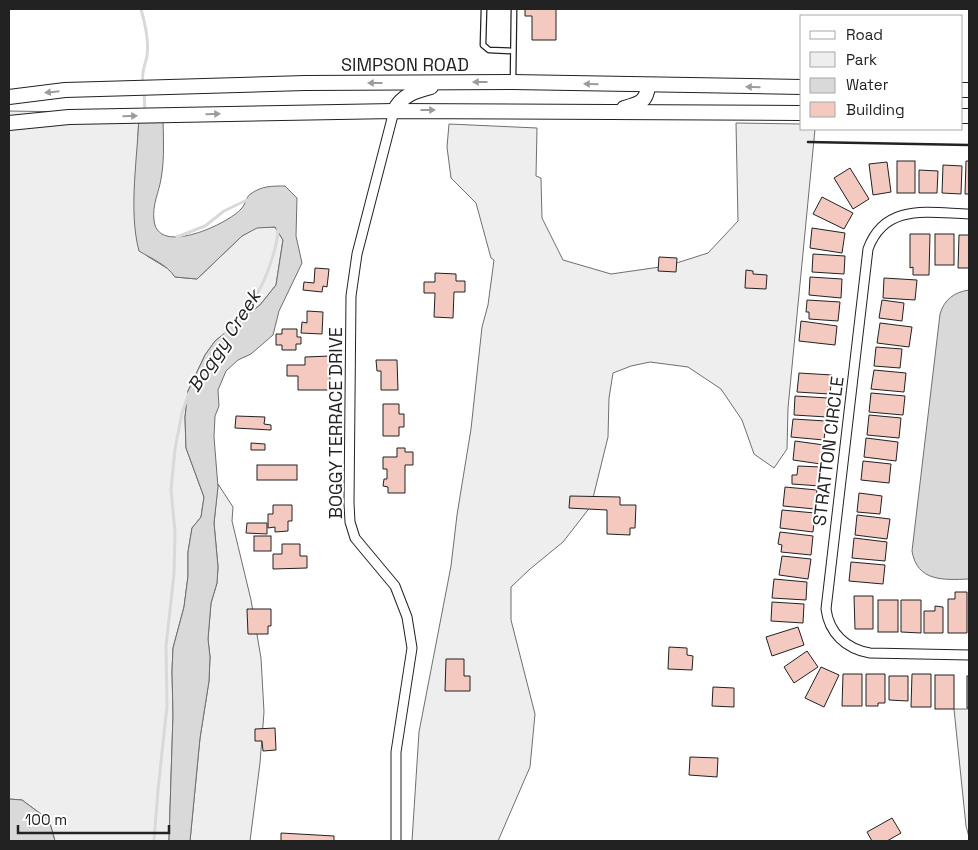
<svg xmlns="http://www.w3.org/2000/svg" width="978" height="850" font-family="'Space Grotesk',sans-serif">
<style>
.green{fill:#eee;stroke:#6f6f6f}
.water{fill:#d9d9d9;stroke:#6f6f6f}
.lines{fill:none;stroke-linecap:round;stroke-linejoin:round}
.stream{stroke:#d9d9d9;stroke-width:3}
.building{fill:#f3c9c0;stroke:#222}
.lane-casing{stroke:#222;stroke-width:7}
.street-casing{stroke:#222;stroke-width:11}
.primary-casing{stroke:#222;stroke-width:16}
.lane{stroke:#fff;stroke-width:4.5}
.street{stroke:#fff;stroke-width:9}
.primary{stroke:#fff;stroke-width:14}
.wall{stroke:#222;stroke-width:2.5}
.oneway{fill:#9c9c9c}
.labels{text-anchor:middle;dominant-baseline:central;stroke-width:4;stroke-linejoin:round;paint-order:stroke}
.street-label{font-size:18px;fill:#222;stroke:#fff}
.water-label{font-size:19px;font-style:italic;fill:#222;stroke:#fff}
</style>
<rect width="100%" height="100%" fill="#fff"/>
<!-- green -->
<g class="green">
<polygon points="9,111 139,113 138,137 147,256 170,270 175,277 197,279 242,236 257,227 275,227 283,240 276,285 260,305 215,341 205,355 188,391 185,417 186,448 204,497 201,517 192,528 188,552 188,576 184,607 173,648 172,671 173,715 169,841 55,841 49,820 22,800 9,799"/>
<polygon points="736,123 802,124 802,129 815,129 788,408 787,449 774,468 754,454 742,420 721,389 688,367 650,362 631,366 613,373 609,398 608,437 591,506 563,542 530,569 511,587 511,620 535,714 530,767 498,841 412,841 419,732 451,566 457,515 471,429 482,327 488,305 494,260 491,258 476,203 451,178 447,147 449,124 537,128 536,176 541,178 542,218 563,260 611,274 667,266 708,253 738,221"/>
<polygon points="218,484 233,507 232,521 251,600 261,658 264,712 260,763 250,841 190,841 200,738 209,681 210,657 208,639 211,603 217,583 218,567 214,523"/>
<polygon points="954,709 969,709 969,837 966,826"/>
</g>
<!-- water -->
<g class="water">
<path d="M139,113h24c0,21 2,45 -2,66 -2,13 -9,26 -7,41 3,37 74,4 87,-11 5,-5 5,-13 11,-16 10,-7 20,-7 33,-7l12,12 -1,38 6,27 -23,48 -6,24 -22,19 -13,6 -12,11 -8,19 1,16 -4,10 -1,21 4,50 -4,36 4,44 -1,16 -6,20 -3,36 2,18 -1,24 -9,57 -10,103h-21l4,-126 -1,-44 1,-23 11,-41 4,-31v-24l4,-24 9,-11 3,-20 -18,-49 -1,-31 3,-26 17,-36 10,-14 45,-36 16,-20 7,-45 -8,-13 -18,1 -15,8 -45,43 -22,-2c-9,-13 -23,-18 -36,-26 -11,-41 -1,-95 0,-138z"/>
<path d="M969,290v289c-25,1 -52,3 -57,-28l28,-237c4,-14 14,-22 29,-24z"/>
<polygon points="9,799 22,800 49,820 55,841 9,841"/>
</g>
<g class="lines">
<!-- stream -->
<g class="stream">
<path d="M141,9c4,15 8,31 6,47 -2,10 -6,17 -4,27"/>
<polyline points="144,92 145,113"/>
<polyline points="177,237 205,226 224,211 249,199"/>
<path d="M225,335c11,-15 24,-28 33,-43 9,-15 20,-47 20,-63"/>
<polyline points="154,841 158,790 167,706 166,646 174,574 175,532 171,490 175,449 182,413 189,393"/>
</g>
</g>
<!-- building -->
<g class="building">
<polygon points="525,9 556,9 556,40 532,40 532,16 525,16"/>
<rect x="897" y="161" width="18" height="32"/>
<polygon points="966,161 969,161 969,194 965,194"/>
<polygon points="887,162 891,192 873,195 869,164"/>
<polygon points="943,165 962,166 961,194 942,193"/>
<polygon points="850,168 869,199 853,209 834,178"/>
<polygon points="919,170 938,171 937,193 919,193"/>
<polygon points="822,197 853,213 844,229 813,214"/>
<polygon points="812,228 845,233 842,253 810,248"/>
<polygon points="910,234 930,234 929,275 913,275 913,267 910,268"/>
<rect x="935" y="234" width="19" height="31"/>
<polygon points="959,235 969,235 969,268 958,268"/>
<polygon points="813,254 845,256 844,274 812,272"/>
<polygon points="659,257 677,258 676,272 658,271"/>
<polygon points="315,268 329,269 327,287 323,286 322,292 303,290 304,282 314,283"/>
<polygon points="746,270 753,271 753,274 767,275 766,289 745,288"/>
<polygon points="435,273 456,274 456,281 465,281 465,292 454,292 453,318 434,317 435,293 424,293 424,282 435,282"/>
<polygon points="810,277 842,279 841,298 809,295"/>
<polygon points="884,278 917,280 915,300 883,298"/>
<polygon points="807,300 840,302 838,321 809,319 809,312 806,312"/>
<polygon points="882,300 904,303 902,321 879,318"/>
<polygon points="307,311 323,312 322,334 301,333 302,322 307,323"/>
<polygon points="801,321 837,326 835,345 799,341"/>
<polygon points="880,323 912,327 909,347 877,343"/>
<polygon points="282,329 297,329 297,337 301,337 301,344 296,344 296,350 282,350 282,345 276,345 276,334 282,334"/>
<polygon points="876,347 902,349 900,368 874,366"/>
<polygon points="330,356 330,390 298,390 298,376 287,376 287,365 305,365 305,357"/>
<polygon points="376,360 397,360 398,390 381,390 381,371 377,371"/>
<polygon points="874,370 906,373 904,392 871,389"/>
<polygon points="799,373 832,375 830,394 797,392"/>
<polygon points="871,393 905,396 903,415 869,412"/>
<polygon points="795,396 828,398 827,417 794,415"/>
<polygon points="383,404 399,404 399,414 404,414 404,427 399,427 399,436 383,436"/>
<polygon points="869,415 901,418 899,438 867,435"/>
<polygon points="236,416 265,417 264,424 271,425 271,430 235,428"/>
<polygon points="793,419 826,421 824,440 791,437"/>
<polygon points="866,438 898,442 896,461 864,457"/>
<polygon points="795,441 824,445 821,464 793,460"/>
<polygon points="251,443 265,444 265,450 251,450"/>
<polygon points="397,448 405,448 405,452 413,452 413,465 405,465 405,493 388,493 388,487 383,486 384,479 387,479 387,469 383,469 383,457 397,457"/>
<polygon points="863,461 891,464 889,483 861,480"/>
<rect x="257" y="465" width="40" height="15"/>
<polygon points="798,466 821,467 820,486 792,484 792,475 797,475"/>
<polygon points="785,487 817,490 815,509 783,506"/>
<polygon points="859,493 882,496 880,514 857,512"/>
<polygon points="570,496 620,497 620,505 636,505 635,528 630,528 630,535 607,534 607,510 569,508"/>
<polygon points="273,505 292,505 292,521 288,521 288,531 275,532 275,527 268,528 268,514 273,514"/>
<polygon points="782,510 815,513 813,532 780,528"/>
<polygon points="857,515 890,519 887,539 855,535"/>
<polygon points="247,523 267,523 267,534 246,533"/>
<polygon points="780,532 813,536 811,555 781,552 782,545 778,544"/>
<rect x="254" y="536" width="17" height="15"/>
<polygon points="854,538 887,542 885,561 852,558"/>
<polygon points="282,544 300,544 300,556 307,556 307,568 273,569 273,554 282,554"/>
<polygon points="782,556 811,559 808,579 779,575"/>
<polygon points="851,562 885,565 883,584 849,581"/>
<polygon points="774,579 807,582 806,600 772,598"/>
<polygon points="955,592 967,592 967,633 948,633 948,599 955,599"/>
<polygon points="854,596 873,596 873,629 855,629"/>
<rect x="878" y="600" width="20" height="32"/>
<polygon points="901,600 921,600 921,633 901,632"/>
<polygon points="772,602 804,604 803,623 771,621"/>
<polygon points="935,606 943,607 943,633 924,633 924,611 935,611"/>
<polygon points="247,609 271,609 271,626 268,626 268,634 248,634"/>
<polygon points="798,627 804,645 772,656 766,637"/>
<polygon points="669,647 687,648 687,655 693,656 692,670 668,669"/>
<polygon points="807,651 818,667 794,683 784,667"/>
<polygon points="446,659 464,659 464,676 470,676 470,691 445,691"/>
<polygon points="821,667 839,675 824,707 805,698"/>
<polygon points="843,674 862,674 862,706 842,706"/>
<polygon points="866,674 885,674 885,703 878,703 878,706 866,706"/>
<polygon points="912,674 931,674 931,707 911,707"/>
<rect x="935" y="675" width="19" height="34"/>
<polygon points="889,676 908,676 908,701 889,700"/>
<rect x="967" y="676" width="2" height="32"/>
<polygon points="713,687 734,688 734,707 712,706"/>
<polygon points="275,728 276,750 263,751 262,741 255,741 255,729"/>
<polygon points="690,757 718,758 717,777 689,775"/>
<polygon points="892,818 901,833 887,841 872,841 867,832"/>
<polygon points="281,833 334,836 334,841 281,841"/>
</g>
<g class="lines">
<!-- lane casing -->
<g class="lane-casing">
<g id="lane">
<polyline points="484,9 483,45 489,50 513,51"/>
<polyline points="513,81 514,9"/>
</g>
</g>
<!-- street casing -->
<g class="street-casing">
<g id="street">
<polyline points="394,111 357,254 351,296 349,503 350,522 355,538 395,586 407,617 412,648 396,752 396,841"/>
<path d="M969,214c-39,-1 -84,-12 -101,35l-42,360c3,24 20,40 44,44l99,2"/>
</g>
</g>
<!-- primary casing -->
<g class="primary-casing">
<g id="primary">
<polyline points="962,90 969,90"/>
<polyline points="9,97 65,90 305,83 512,82 802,87"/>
<path d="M624,108c15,-4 23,-6 24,-23"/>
<path d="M394,111c8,-16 21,-20 37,-24"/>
<polyline points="962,116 969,116"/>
<polyline points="9,123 69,117 394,111 802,113"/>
</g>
</g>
<!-- lane -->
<use href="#lane" class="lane"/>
<!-- street -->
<use href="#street" class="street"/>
<!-- primary -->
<use href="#primary" class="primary"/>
<!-- wall -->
<polyline class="wall" points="808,142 969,145"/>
</g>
<!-- one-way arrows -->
<defs><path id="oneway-solid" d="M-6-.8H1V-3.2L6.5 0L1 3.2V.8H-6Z" transform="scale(1.25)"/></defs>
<g class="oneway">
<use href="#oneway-solid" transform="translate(480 82) rotate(-180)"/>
<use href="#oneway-solid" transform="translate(375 83) rotate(180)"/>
<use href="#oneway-solid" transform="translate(591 84) rotate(-179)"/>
<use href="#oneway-solid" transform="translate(753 87) rotate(-179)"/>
<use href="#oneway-solid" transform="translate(52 92) rotate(174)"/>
<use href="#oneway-solid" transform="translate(428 110)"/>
<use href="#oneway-solid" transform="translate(213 114) rotate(-1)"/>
<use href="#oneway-solid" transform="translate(130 116) rotate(-1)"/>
</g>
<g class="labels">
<!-- street labels -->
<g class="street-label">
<text x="405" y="64">SIMPSON ROAD</text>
<text transform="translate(335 423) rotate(-90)">BOGGY TERRACE DRIVE</text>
<text transform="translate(828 451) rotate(-83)">STRATTON CIRCLE</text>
</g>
<!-- water labels -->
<g class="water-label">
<text transform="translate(224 341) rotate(-57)">Boggy Creek</text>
</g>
</g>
<!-- border -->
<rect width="978" height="850" fill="none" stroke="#222222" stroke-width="20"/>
<!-- legend -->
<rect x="800" y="15" width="162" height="115" fill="#ffffff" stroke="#a7a7a7"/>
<rect x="810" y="31" width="25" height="8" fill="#ffffff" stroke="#a7a7a7"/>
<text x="846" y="40" font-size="15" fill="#222222">Road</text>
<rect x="810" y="52" width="25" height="15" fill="#eeeeee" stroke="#a7a7a7"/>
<text x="846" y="65" font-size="15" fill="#222222">Park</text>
<rect x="810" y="78" width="25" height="15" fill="#d9d9d9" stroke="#a7a7a7"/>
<text x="846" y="90" font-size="15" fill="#222222">Water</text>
<rect x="810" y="102" width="25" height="15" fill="#f3c9c0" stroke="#a7a7a7"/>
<text x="846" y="115" font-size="15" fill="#222222">Building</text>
<!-- scale -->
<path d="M18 825v8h151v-8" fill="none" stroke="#222222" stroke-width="2.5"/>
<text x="25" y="825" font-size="15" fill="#222222" stroke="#ffffff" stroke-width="4" paint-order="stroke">100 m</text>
</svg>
